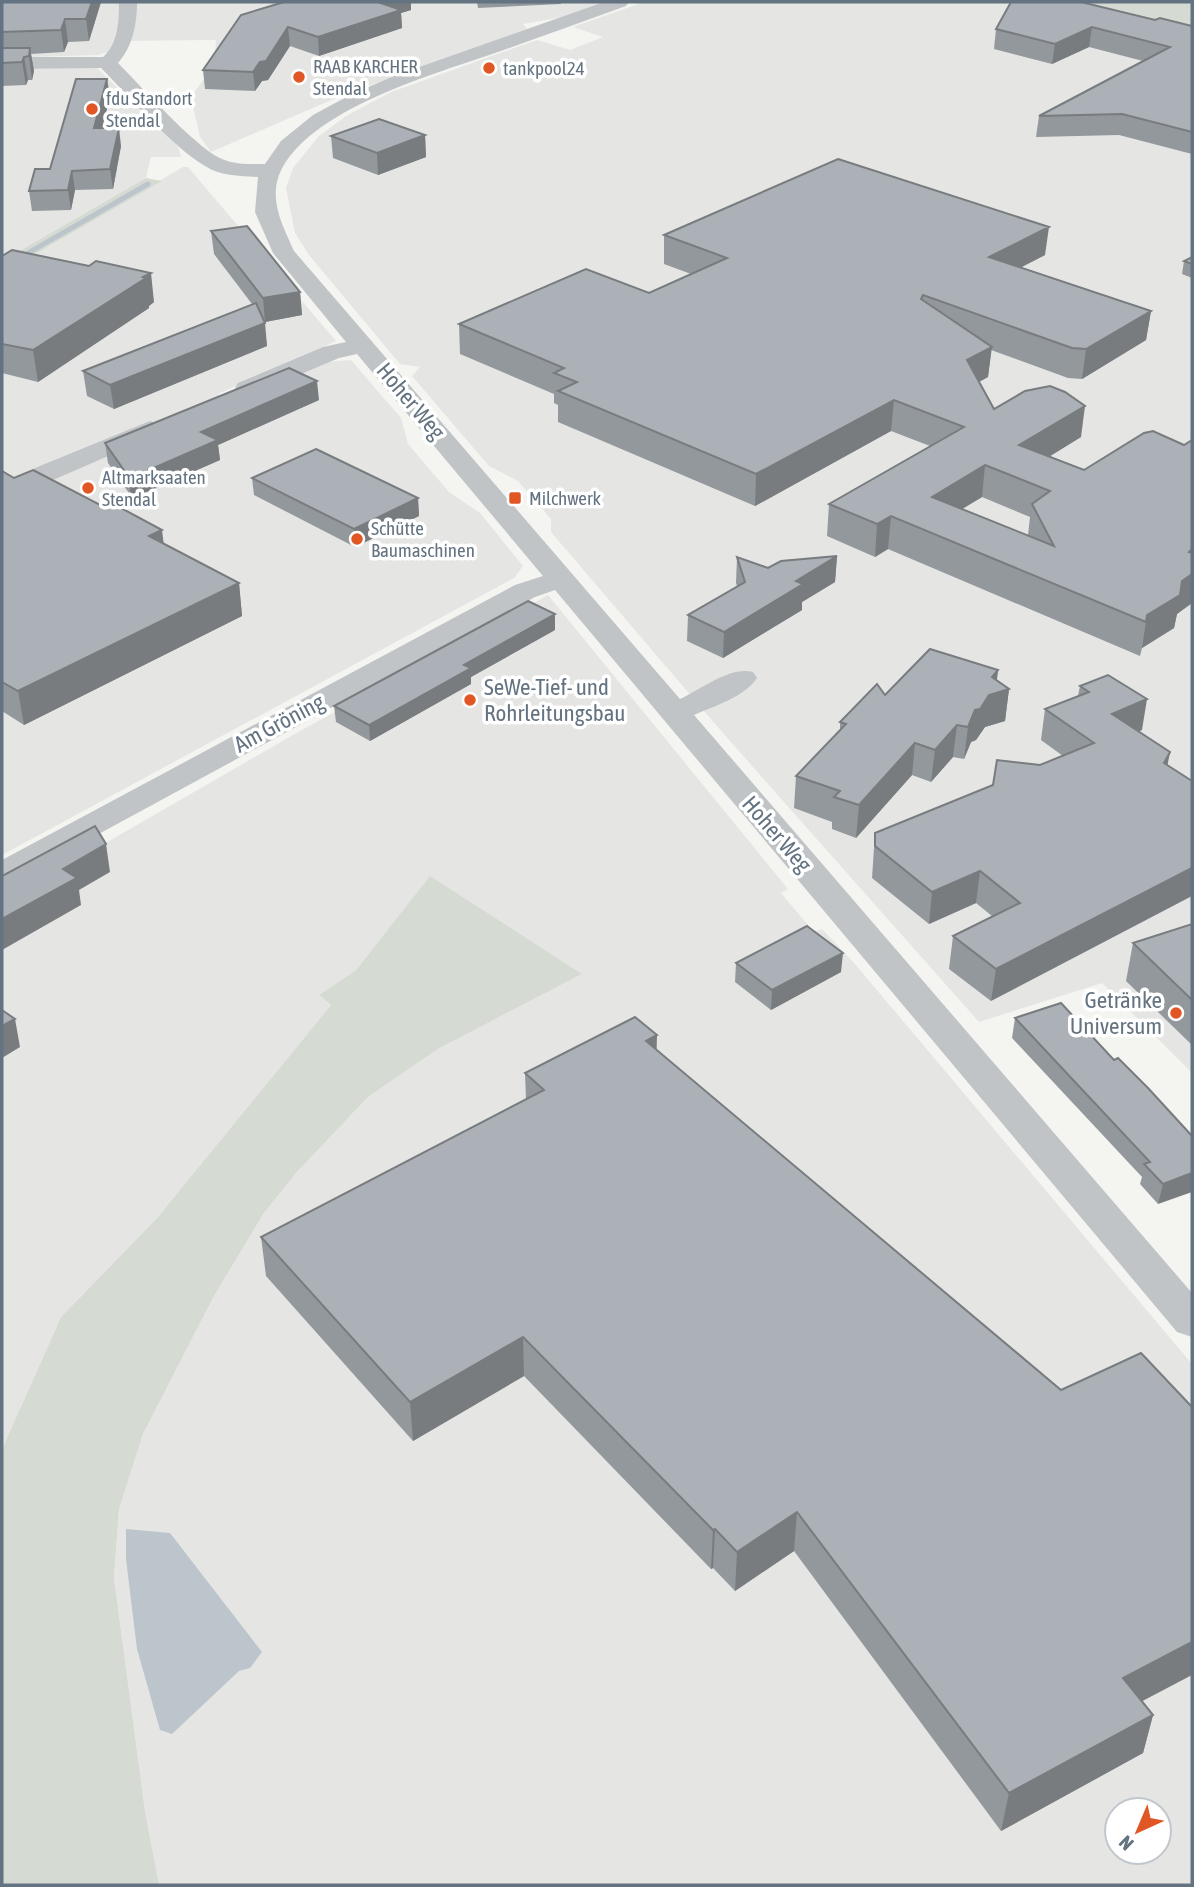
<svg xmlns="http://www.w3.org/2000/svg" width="1194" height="1887" font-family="'Asap Condensed',sans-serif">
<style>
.built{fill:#e5e6e4;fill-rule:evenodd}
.green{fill:#d5dbd2}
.water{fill:#bbc5cb}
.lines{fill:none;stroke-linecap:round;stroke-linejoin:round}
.stream{stroke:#bbc5cb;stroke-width:5}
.minor{fill:#c0c4c7;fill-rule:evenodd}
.wall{fill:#93989d;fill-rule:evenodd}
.shaded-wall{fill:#787c7f}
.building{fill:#abb1b6;stroke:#787c7f;stroke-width:2;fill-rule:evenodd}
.poi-dot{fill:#e05725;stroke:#fff;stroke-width:2.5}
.labels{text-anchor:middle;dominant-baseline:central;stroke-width:7;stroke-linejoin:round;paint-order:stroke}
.far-poi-label{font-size:19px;fill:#647381;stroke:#fff;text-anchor:start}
.street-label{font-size:23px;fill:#647381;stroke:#fff}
.poi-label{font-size:23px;fill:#647381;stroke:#fff;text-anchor:start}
</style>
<rect width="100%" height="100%" fill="#f4f5f1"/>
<!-- built -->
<g class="built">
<polygon points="2,2 606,2 563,17 523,24 527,29 343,95 211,152 200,137 191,97 214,65 216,40 113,41 111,51 98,55 2,58"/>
<polygon points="644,2 1032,2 1192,44 1192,1073 1102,983 979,1022 722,732 551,532 551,519 518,481 489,466 412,376 420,367 400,364 309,255 295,233 286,188 293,168 318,137 346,116 391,92 537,40 570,50 603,37 573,27"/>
<polygon points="2,67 97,68 178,147 181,157 151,157 146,178 2,261"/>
<polygon points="183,167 188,167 336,341 218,394 233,401 325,362 351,360 401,418 408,444 449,492 480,513 523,566 514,578 2,855 2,273"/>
<path d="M548,595l240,294 -7,4 33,39 8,-3 33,35 337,400v521h-1033l-14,-74 -31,-233 5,-69 24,-75 71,-138 50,-83 32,-40 72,-76 70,-48 144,-75 -152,-97 -74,93 -37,25 12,10 -174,213 -96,99 -59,132v-542l93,-58 205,-118zM1117,1810h42v42h-42z"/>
</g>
<!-- green -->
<g class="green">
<polygon points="1032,2 1192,2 1192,44"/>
<polygon points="146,178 162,181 2,273 2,261"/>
<polygon points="430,876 582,974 438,1049 368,1097 296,1173 264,1213 214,1296 143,1434 119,1509 114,1578 145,1811 159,1885 2,1885 2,1449 61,1317 157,1218 331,1005 319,995 356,970"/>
</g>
<!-- water -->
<polygon class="water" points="126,1529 170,1533 262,1652 250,1668 239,1671 172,1734 160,1730 137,1649 126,1559"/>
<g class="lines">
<!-- stream -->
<polyline class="stream" points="2,268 148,184"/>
<!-- minor -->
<g class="minor">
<path d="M119,2h18c0,22 -4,44 -19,61 23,23 78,85 104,96 14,6 29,5 43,5l16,-23 32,-26 39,-21 42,-18 210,-74h25l-3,4c-41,15 -83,30 -125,45 -63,22 -195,58 -222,124 -10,27 5,53 15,76l386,448c22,-10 50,-33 73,-27l4,6c-13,19 -42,28 -63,37l498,578v44l-15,-5 -622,-742 -20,7 -521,283 -12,3v-23l513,-275 28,-9 -186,-222 -18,4 -83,35 -9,2 -9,-2 -3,-5 3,-5 85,-36 23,-5 -73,-89 -18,-41 3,-35c-17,-1 -38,-1 -53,-11 -35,-21 -74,-68 -104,-98l-99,1v-12h101c15,-13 16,-36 16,-55z"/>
<polygon points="150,421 159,424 163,429 159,434 53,480 44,482 35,480 31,474 35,468"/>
</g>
</g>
<!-- wall -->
<g class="wall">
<polygon points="2,2 101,2 89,41 68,42 64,52 31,54 34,71 32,80 28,80 26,85 2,86"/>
<polygon points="477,2 561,2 561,4 478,8"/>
<polygon points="411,10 401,13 402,28 319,56 290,46 268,80 262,81 255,91 205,89 203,70 241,15"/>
<polygon points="1155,20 1192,26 1192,154 1119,135 1036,137 1039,116 1143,61 1089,47 1052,64 994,49 996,29"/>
<polygon points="107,79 110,97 102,128 121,146 113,189 75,190 71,210 32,211 29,191 50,169"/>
<polygon points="425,135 426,157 378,175 333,158 331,136"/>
<polygon points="211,231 300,292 302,315 265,322 263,320 267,346 114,409 87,396 83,371 252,304 214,254"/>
<path d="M664,235l381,20 -24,12 130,44 -5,29 -64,39 -14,-1 -77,-28 -3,27 -9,5 15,27 87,28 -32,20 35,13 100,-25 8,-5v163l-15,11 -3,14 -32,20 -2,8 -252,-107 -13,8 -48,-21 2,-32 101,-58 -39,-15 -136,75 -197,-84v-17l-4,-2v-9l-94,-40 -1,-30 190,-31 42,-19 -27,-10zM982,497l48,20 -2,18 -66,-26z"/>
<polygon points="2,256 154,302 149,306 149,308 38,382 2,373"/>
<polygon points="1192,257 1192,278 1182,274 1184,261"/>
<polygon points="319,400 218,445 220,460 142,494 131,496 108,463 105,443"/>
<polygon points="2,471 14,478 164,544 239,583 242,616 24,725 2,711"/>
<polygon points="252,478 418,498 419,516 355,547 254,495"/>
<polygon points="837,556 835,582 802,602 802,610 723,658 687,641 688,615 737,586 736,583 737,557 768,568"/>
<polygon points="555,630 471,677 471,684 370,741 336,722 334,706"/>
<polygon points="998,670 997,680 1009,689 1005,721 985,727 976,740 971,742 964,759 953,757 931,782 912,775 856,838 832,829 832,822 794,808 796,776 840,731 840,722 885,695"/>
<polygon points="1080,686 1142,730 1138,731 991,1001 949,969 953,936 992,916 976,903 929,924 872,878 875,833 1063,756 1041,740 1045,709 1078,696"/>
<polygon points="1192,924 1192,1045 1126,981 1133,943"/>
<polygon points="736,963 841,972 771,1010 735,982"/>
<polygon points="1015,1018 1114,1060 1192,1136 1158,1204 1140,1184 1142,1177 1012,1038"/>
<polygon points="657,1050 1153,1715 1143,1753 1001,1831 794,1551 735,1591 713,1568 711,1569 524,1376 413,1441 266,1276 261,1237 526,1100 525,1073"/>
</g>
<!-- shaded-wall -->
<g class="shaded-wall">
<polygon points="92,2 101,2 89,41 86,19"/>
<polygon points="378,2 411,2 411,10 401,13 402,28 319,56 318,37"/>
<polygon points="65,19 68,42 64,52 61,30"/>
<polygon points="288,27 290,46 268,80 262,81 255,91 253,72 260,62"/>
<polygon points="1092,27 1089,47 1052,64 1055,44"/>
<polygon points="30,48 34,71 32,80 29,56"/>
<polygon points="24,57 28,80 26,85 22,62"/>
<polygon points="107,79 110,97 97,147 94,128"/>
<polygon points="119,128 121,146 113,189 110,169"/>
<polygon points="425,135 426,157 378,175 377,153"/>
<polygon points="72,171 75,190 71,210 68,190"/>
<polygon points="1049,227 1045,255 985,286 989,257"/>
<polygon points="151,273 154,302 149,306 149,308 38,382 33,350"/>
<polygon points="300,292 302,315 265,322 263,298"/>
<polygon points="1151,311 1146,340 1082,379 1086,349"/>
<polygon points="265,323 267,346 114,409 110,385"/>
<polygon points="992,347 988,377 964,390 967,360"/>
<polygon points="317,381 319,400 218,445 220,460 142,494 131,496 128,476 201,432"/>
<polygon points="894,400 891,431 755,506 756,474"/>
<polygon points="1085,406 1081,437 1015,477 1019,445"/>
<polygon points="985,465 982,497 929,529 932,497"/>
<polygon points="418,498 419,516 355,547 354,529"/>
<polygon points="891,516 888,549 875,557 877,524"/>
<polygon points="162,530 166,562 149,536"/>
<polygon points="1192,549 1192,603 1177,614 1174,628 1142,648 1147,615 1189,552"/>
<polygon points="837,556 835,582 802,602 802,610 723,658 724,632 796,581"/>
<polygon points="239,583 242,616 24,725 18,691"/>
<polygon points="555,614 555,630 471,677 471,684 370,741 369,725 464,665"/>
<polygon points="998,670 995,693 1009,689 1005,721 985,727 976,740 971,742 964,759 968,727 975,710 992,677"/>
<polygon points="1147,699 1142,730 1107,744 1112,714"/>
<polygon points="957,725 953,757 931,782 935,750"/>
<polygon points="915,743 912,775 856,838 859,805"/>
<polygon points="1170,752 1164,784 1164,763"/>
<polygon points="106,844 110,872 79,890 81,905 2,950 2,919 63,869"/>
<polygon points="1192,868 1192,896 991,1001 996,969"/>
<polygon points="980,871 976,903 929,924 932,892"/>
<polygon points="843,953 841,972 771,1010 772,990"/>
<polygon points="15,1019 20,1047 2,1058 2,1026"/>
<polygon points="657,1035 656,1073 646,1041"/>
<polygon points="1192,1173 1192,1192 1158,1204 1163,1184"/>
<polygon points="523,1337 524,1376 413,1441 410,1402"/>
<polygon points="797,1512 794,1551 735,1591 737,1552"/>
<polygon points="715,1529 713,1568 711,1569 713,1530"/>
<polygon points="1192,1642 1192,1675 1114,1716 1123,1678"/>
<polygon points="1153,1715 1143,1753 1001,1831 1009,1793"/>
</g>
<!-- building -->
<g class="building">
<polygon points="2,2 92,2 86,19 65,19 61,30 2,32"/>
<polygon points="284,2 380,2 378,2 401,10 318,37 288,27 266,61 260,62 253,72 203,70 241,15"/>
<polygon points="1011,2 1081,2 1155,20 1160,18 1192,26 1192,132 1122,114 1039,116 1170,47 1092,27 1055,44 996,29"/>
<polygon points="2,48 30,48 29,56 24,57 22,62 2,63"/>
<polygon points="76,79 107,79 94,128 119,128 110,169 72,171 68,190 29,191 35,169 50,169"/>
<polygon points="379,119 425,135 377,153 331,136"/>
<path d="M838,159l211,68 -60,30 162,54 -65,38 -14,-1 -149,-53 -2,4 71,48 -25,13 27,49 31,-18 25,-5 15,6 20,14 -66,39 65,25 60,-37 9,-2 31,14 8,-5v109l-3,3 3,1v21l-10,7 -2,14 -33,20 -1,7 -255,-106 -14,8 -48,-20 135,-77 -70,-27 -138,74 -198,-83 19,-9 -23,-9 10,-5 -105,-44 127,-55 63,24 78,-35 -63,-23zM985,465l65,26 -18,13 22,42 -122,-49z"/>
<polygon points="247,226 300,292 263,298 211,231"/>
<polygon points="12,250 89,266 96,261 151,273 143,277 146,278 33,350 2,344 2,256"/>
<polygon points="1192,257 1192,264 1184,261"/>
<polygon points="256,303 265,323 110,385 83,371"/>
<polygon points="289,368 317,381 201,432 218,440 140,474 128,476 105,443"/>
<polygon points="316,449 418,498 354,529 252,478"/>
<polygon points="33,470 100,505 108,501 162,530 149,536 239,583 18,691 2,682 2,471 14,478"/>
<polygon points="837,556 796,581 803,584 724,632 688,615 745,582 737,557 768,568 781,561"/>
<polygon points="528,601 555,614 464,665 471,668 369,725 334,706"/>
<polygon points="930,649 998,670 992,677 1009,689 989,695 980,709 975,710 968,727 957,725 935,750 915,743 859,805 834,797 840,791 796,776 846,724 840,722 877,684 885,695"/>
<polygon points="1108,675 1147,699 1112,714 1170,752 1164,763 1192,781 1192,868 996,969 953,936 1020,903 980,871 932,892 875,846 875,833 993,785 997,760 1040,765 1094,743 1045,709 1089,692 1080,686"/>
<polygon points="95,826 106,844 63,869 77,878 2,919 2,876"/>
<polygon points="1192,924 1192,1000 1133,943"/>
<polygon points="807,926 843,953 772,990 736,963"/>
<polygon points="1061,1003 1114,1060 1118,1058 1148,1088 1192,1136 1192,1173 1163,1184 1144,1164 1150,1162 1015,1018"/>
<polygon points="2,1010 15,1019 2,1026"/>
<polygon points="635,1017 657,1035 646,1041 1061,1390 1141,1353 1192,1407 1192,1642 1123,1678 1153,1715 1009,1793 797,1512 737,1552 715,1529 713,1530 523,1337 410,1402 261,1237 544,1090 525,1073"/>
</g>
<!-- markers -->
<g class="poi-dot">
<circle cx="489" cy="68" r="7"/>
<circle cx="299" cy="77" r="7"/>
<circle cx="92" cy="109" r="7"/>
<circle cx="88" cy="488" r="7"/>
<rect x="508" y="491" width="14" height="14" rx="3.5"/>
<circle cx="357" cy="539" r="7"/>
<circle cx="470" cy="700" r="7"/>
<circle cx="1176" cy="1013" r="7"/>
</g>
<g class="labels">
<!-- far-poi labels -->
<g class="far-poi-label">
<text x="313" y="66">RAAB KARCHER<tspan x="313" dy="22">Stendal</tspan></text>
<text x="503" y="68">tankpool24</text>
<text x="106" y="98">fdu Standort<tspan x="106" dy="22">Stendal</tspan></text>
<text x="102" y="477">Altmarksaaten<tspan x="102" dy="22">Stendal</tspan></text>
<text x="529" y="498">Milchwerk</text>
<text x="371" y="528">Schütte<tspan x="371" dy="22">Baumaschinen</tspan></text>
</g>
<!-- street labels -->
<g class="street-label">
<text transform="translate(411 401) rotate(50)">Hoher Weg</text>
<text transform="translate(279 723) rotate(-28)">Am Gröning</text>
<text transform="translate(777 834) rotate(49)">Hoher Weg</text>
</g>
<!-- poi labels -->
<g class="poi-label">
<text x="484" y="687">SeWe-Tief- und<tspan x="484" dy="26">Rohrleitungsbau</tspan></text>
<text x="1162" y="1000" text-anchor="end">Getränke<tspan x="1162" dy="26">Universum</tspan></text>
</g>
</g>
<!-- border -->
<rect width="1194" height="1887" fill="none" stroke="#647381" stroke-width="7"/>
<!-- north arrow -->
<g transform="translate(1138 1831) rotate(224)"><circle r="33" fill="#ffffff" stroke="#c1c7cd" stroke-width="2"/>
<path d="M0-5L12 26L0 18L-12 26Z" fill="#e05725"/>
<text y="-10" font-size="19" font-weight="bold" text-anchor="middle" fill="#647381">N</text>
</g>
</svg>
